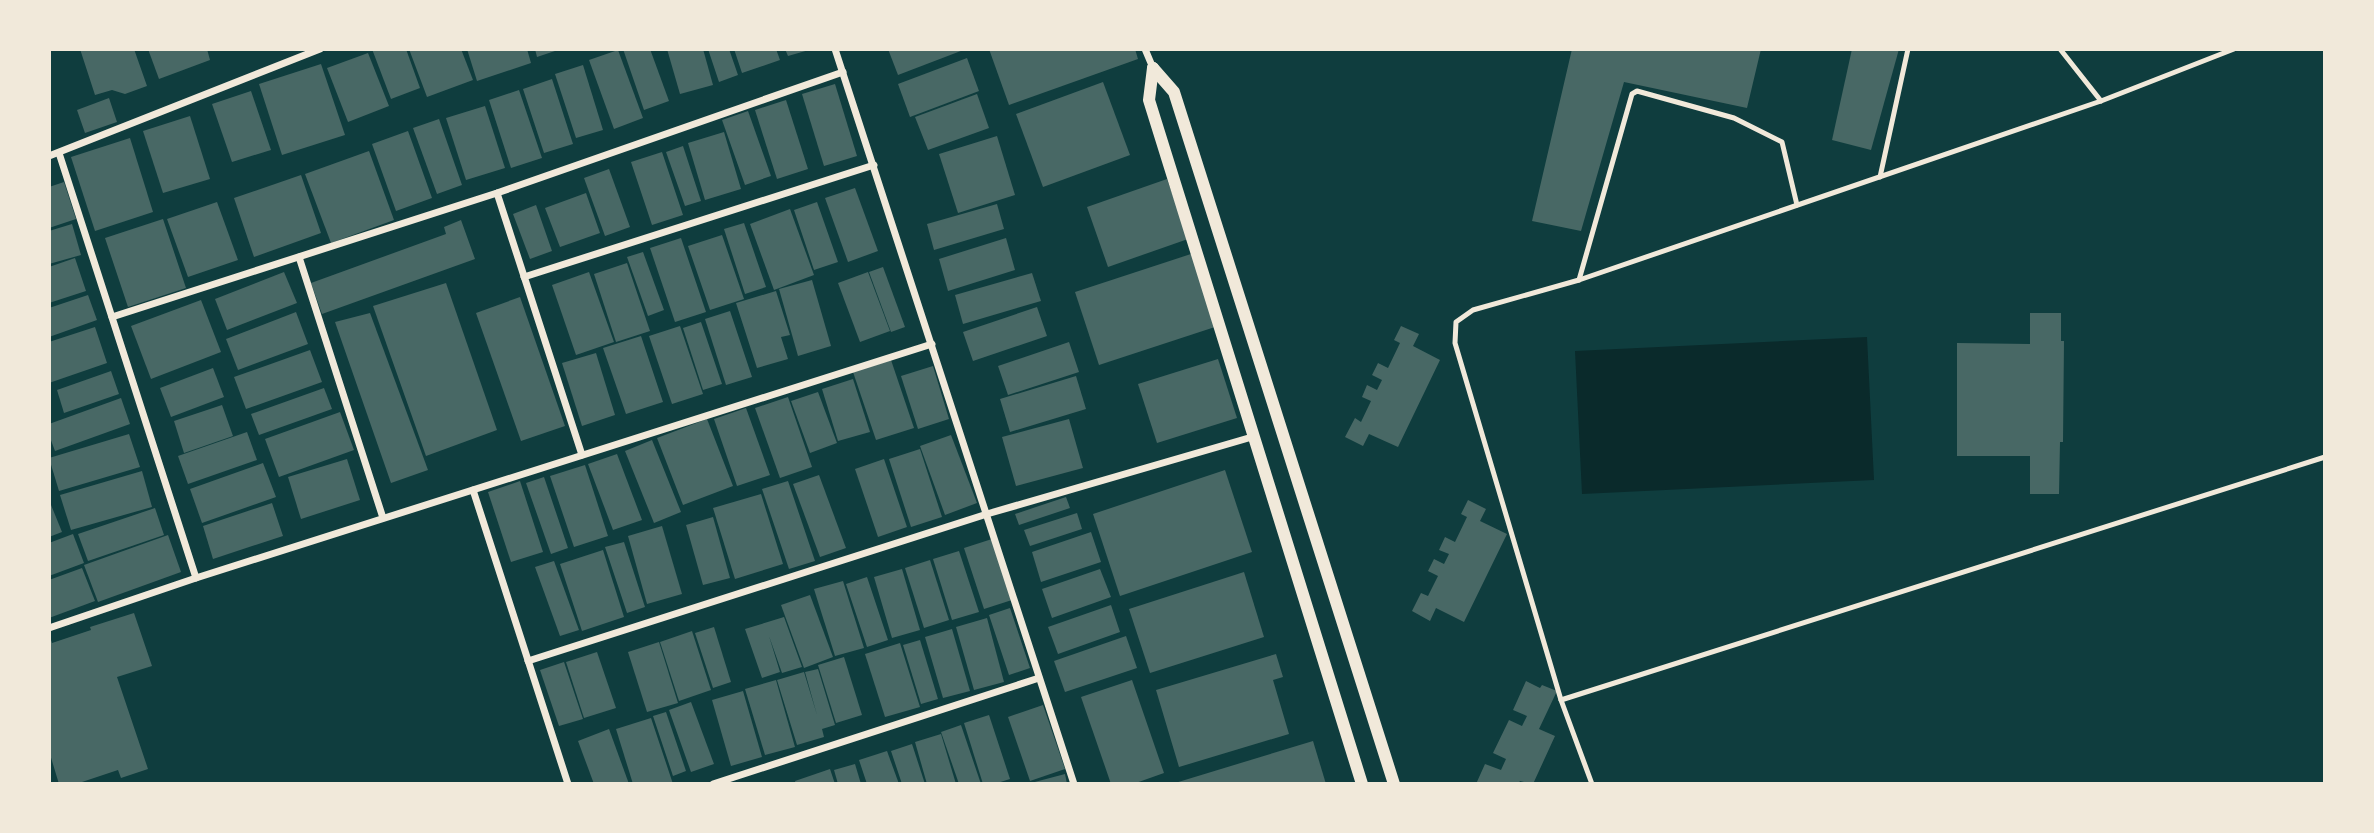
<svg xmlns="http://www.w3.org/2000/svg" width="2374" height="833" font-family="Rubik,sans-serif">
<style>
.water{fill:#0a2a2b}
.building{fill:#486865}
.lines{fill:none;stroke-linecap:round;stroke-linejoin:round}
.service{stroke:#f1e9da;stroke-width:5}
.minor{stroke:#f1e9da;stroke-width:7}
.tertiary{stroke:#f1e9da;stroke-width:12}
</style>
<rect width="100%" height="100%" fill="#0f3d3e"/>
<!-- water -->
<polygon class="water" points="1867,337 1874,480 1582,494 1575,351"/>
<!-- building -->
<g class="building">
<polygon points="80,49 134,49 147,86 125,94 112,90 95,95"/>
<polygon points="148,49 207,49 210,60 159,79"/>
<polygon points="372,49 406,49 420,88 391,99"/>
<polygon points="409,49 461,49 473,80 427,97"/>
<polygon points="467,49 527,49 531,63 477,81"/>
<polygon points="535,49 561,49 537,57"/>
<polygon points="623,49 650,49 669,101 644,110"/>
<polygon points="667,49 703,49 713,85 680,94"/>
<polygon points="708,49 729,49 738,75 719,82"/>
<polygon points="734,49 776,49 780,60 742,73"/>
<polygon points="785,49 808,49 809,50 788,56"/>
<polygon points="888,49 966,49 898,75"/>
<polygon points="989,49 1135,49 1138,59 1009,105"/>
<polygon points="1572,49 1761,49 1747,108 1624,82 1581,231 1532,221"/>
<polygon points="1852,49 1899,49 1871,150 1832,140"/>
<polygon points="618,50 643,118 614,129 589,60"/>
<polygon points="368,53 389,106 348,122 327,68"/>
<polygon points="967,58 979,91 910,117 898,84"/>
<polygon points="321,64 345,135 282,155 259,84"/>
<polygon points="583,65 603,130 576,138 555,74"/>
<polygon points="552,79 573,144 544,153 523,89"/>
<polygon points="1103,82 1130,155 1043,187 1016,114"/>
<polygon points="835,84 857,156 824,166 802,94"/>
<polygon points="519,90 542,158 511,168 489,100"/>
<polygon points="251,91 271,150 232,162 212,104"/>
<polygon points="977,94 989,128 928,150 915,117"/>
<polygon points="109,98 117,122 85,133 77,110"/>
<polygon points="786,100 808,169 777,179 755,110"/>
<polygon points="485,106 505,168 466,180 446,118"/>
<polygon points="748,111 771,176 745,185 722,120"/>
<polygon points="190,116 210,179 163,193 143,131"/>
<polygon points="439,119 462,185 437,194 413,128"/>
<polygon points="408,131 432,198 396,211 372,144"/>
<polygon points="724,132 741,189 705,200 688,143"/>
<polygon points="997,136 1015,195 958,213 939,154"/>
<polygon points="130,138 153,212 95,231 71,157"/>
<polygon points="683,146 701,201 685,206 666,152"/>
<polygon points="369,151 394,220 331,243 305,174"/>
<polygon points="662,152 683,215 652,225 631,162"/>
<polygon points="609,169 630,227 605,236 584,178"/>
<polygon points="301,175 321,233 254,257 234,198"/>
<polygon points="1167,179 1188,239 1108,267 1087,207"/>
<polygon points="64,182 76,219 49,228 49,187"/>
<polygon points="855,188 878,251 848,262 825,198"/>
<polygon points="586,193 600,233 560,247 545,208"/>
<polygon points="217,202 238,260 188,277 167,219"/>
<polygon points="817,202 838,262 814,270 794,210"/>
<polygon points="997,204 1004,229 934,250 927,224"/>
<polygon points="536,205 552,251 530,259 513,214"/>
<polygon points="790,209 814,275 774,290 750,224"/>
<polygon points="163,219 186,288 128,307 105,238"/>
<polygon points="461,220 475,259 322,314 311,283 446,234 444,227"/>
<polygon points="744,223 766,287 745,294 724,229"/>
<polygon points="72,224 81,255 49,264 49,231"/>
<polygon points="722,235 744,299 710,310 688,246"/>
<polygon points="681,238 706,312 675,322 650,248"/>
<polygon points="1006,238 1015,270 948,291 939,259"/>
<polygon points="643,252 664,310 648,316 627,257"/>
<polygon points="1194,253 1218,326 1099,365 1075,292"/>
<polygon points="75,258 86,291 49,303 49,267"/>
<polygon points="627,263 650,331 616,342 594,274"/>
<polygon points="883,267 905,327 891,332 869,272"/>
<polygon points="284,272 297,303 227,330 215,299"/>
<polygon points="589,272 614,342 576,355 552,285"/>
<polygon points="868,272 890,331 860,342 838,283"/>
<polygon points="1032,273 1041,301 963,324 955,295"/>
<polygon points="812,280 831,346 798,356 779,289"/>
<polygon points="446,283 497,430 426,456 373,306"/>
<polygon points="776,291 790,335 781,337 788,359 757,368 736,303"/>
<polygon points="88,295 97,320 49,337 49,308"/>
<polygon points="520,297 565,426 521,441 476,313"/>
<polygon points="201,300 221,352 151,379 131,326"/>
<polygon points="1037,307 1047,336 973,361 963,332"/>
<polygon points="730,311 752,377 726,385 705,319"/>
<polygon points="296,312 308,344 238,370 226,339"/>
<polygon points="370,313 428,470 391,483 335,322"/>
<polygon points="2030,313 2061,313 2061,341 2064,341 2063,442 2060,442 2059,494 2030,494 2030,456 1957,456 1957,343 2030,344"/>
<polygon points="701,322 722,384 703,390 683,328"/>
<polygon points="680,326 703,394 672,404 649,336"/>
<polygon points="1401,326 1419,334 1413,346 1440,360 1398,447 1369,434 1363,446 1345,437 1355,418 1361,422 1371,401 1362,397 1367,385 1377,390 1382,380 1372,375 1378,363 1388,368 1400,343 1394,340"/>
<polygon points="95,327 107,363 49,383 49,342"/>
<polygon points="641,336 663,402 626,414 603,348"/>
<polygon points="1069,342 1079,372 1008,395 998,366"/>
<polygon points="310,350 322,382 246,409 234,377"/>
<polygon points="596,353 615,415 582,426 562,363"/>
<polygon points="1218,359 1237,418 1157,443 1138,384"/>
<polygon points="891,360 914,428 876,440 853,372"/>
<polygon points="933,366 949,419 918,429 901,376"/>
<polygon points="213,368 224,397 171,417 160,388"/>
<polygon points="111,371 119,394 64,413 57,390"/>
<polygon points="1076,376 1086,409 1010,432 1000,399"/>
<polygon points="853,379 870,432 838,441 822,389"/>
<polygon points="324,388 332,409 259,435 251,414"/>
<polygon points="818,392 837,443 810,453 791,401"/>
<polygon points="788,397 812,467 780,478 755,408"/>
<polygon points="121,398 130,424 55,451 49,435 49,424"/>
<polygon points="222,405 233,436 184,453 174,421"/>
<polygon points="746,408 770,475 737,486 714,419"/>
<polygon points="340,412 354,450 279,477 265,439"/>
<polygon points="707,419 733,486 683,505 657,438"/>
<polygon points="1069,419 1083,468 1016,486 1002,437"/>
<polygon points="247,432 257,460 188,484 178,456"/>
<polygon points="129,434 140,467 59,491 49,458"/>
<polygon points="951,435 977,503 945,515 920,446"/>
<polygon points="652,440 681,512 654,523 625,451"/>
<polygon points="920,449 942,517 911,527 889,459"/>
<polygon points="617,454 642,520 613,530 588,464"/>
<polygon points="347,459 360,500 301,519 288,477"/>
<polygon points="884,459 907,527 878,537 855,469"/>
<polygon points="263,463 276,497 202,523 190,489"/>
<polygon points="585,465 608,536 574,547 550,476"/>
<polygon points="1225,470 1252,552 1120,596 1093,514"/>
<polygon points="142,471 152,507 71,530 60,495"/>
<polygon points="819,475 846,548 820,557 793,484"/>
<polygon points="544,477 568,548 551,554 526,483"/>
<polygon points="520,481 543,552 511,562 488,492"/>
<polygon points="788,481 815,561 789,569 762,489"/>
<polygon points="761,494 783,564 735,579 713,508"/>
<polygon points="1066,497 1070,508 1019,525 1015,514"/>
<polygon points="49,500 62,532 49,537"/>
<polygon points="1468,500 1486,509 1480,521 1507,534 1464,622 1436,608 1430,621 1412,611 1421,593 1428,596 1438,576 1428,571 1434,559 1444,564 1449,554 1439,550 1445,537 1455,542 1467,517 1461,514"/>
<polygon points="272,503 283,536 213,559 203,526"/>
<polygon points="155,508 164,535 88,561 78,534"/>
<polygon points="1077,513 1082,529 1030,546 1024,530"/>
<polygon points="713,517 730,578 703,585 686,525"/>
<polygon points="662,526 682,594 647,604 628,536"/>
<polygon points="1091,532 1101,562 1041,582 1032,552"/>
<polygon points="73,534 84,563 49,576 49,543"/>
<polygon points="168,535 181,572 98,602 84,565"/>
<polygon points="992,539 1012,600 984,609 964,548"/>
<polygon points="624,542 645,607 627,613 605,547"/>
<polygon points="603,550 624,617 582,631 560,564"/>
<polygon points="959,551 979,612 952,620 933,559"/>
<polygon points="930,560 949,620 924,628 905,568"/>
<polygon points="554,561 579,630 560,636 535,567"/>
<polygon points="82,568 95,601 49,618 49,580"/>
<polygon points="902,569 920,630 892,638 874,577"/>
<polygon points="1100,569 1111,597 1052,618 1042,589"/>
<polygon points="1244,572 1264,637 1150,673 1129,609"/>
<polygon points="867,577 888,640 867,647 846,584"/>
<polygon points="843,581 864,648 835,656 814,589"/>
<polygon points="810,595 833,657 804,668 781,605"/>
<polygon points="1111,605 1120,632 1058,654 1048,627"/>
<polygon points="1010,608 1030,668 1009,675 989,615"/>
<polygon points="134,613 152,666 117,677 148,769 121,778 118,770 76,784 59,784 49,751 49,641 51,640 52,643 91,630 90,627"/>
<polygon points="784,617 802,667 782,673 769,636 780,672 762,678 745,629"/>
<polygon points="987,618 1004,682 974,690 956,627"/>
<polygon points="714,627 731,682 713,688 695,633"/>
<polygon points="952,629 970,691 943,698 925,637"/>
<polygon points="692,631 711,690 679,701 660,642"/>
<polygon points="1126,636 1137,668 1065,692 1054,661"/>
<polygon points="920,640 938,699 921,704 903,645"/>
<polygon points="659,642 678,703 647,712 628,652"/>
<polygon points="900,643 920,707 885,717 865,654"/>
<polygon points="597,652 616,708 584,718 566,662"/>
<polygon points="1276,654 1283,677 1273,680 1289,734 1179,767 1156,690"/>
<polygon points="844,657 862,715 836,723 818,665"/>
<polygon points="564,662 583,719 559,726 540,670"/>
<polygon points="818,669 835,725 822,729 824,737 797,745 777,680 804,672 817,715 805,672"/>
<polygon points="776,680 795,747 765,755 745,689"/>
<polygon points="1132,680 1164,773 1133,784 1111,784 1081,697"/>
<polygon points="1526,681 1540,688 1542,685 1557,691 1539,729 1555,736 1533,784 1520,781 1518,784 1476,784 1485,764 1501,770 1506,759 1493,753 1509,720 1522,726 1527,716 1513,710"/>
<polygon points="743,691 762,757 731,766 712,700"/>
<polygon points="691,702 714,764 691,772 669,710"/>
<polygon points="1043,705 1065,769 1030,781 1008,717"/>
<polygon points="666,712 686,771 673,776 653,716"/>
<polygon points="989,715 1010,779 994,784 983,784 964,723"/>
<polygon points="651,718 673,784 633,784 616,729"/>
<polygon points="961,725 981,784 959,784 941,732"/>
<polygon points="609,729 629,784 594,784 578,741"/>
<polygon points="941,734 956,784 927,784 915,742"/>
<polygon points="1313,741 1326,784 1175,784 1175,783"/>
<polygon points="912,744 925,784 902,784 891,751"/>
<polygon points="887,751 899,784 867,784 859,760"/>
<polygon points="855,764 861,784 838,784 834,770"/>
<polygon points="830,769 835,784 796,784 795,781"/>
<polygon points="1065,774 1067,784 1031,784 1031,783"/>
</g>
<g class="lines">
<!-- service -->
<g class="service">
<polyline points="2060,49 2101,101"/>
<polyline points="1880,177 1908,49"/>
<polyline points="1579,280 1632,94 1637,91 1734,118 1782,142 1797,205"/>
<polyline points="1561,700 2325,457"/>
<polyline points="1592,784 1561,700 1455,343 1456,322 1473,310 1579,280 2101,101 2234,49"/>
</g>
<!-- minor -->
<g class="minor">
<polyline points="835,49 1074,784"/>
<polyline points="1145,49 1153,68"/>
<polyline points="59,153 196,578"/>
<polyline points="49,156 320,49"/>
<polyline points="497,193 582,455"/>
<polyline points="299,257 383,518"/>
<polyline points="524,277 874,165"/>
<polyline points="112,317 497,193 843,72"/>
<polyline points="473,490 568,784"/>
<polyline points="49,628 196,578 932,344"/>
<polyline points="528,661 987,514 1252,437"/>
<polyline points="713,784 1039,678"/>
</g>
<!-- tertiary -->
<g class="tertiary">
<polyline points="1153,68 1174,92 1394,784"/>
<polyline points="1153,68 1149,100 1362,784"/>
</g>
</g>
<!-- border -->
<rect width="2374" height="833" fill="none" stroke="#f1e9da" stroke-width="102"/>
</svg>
